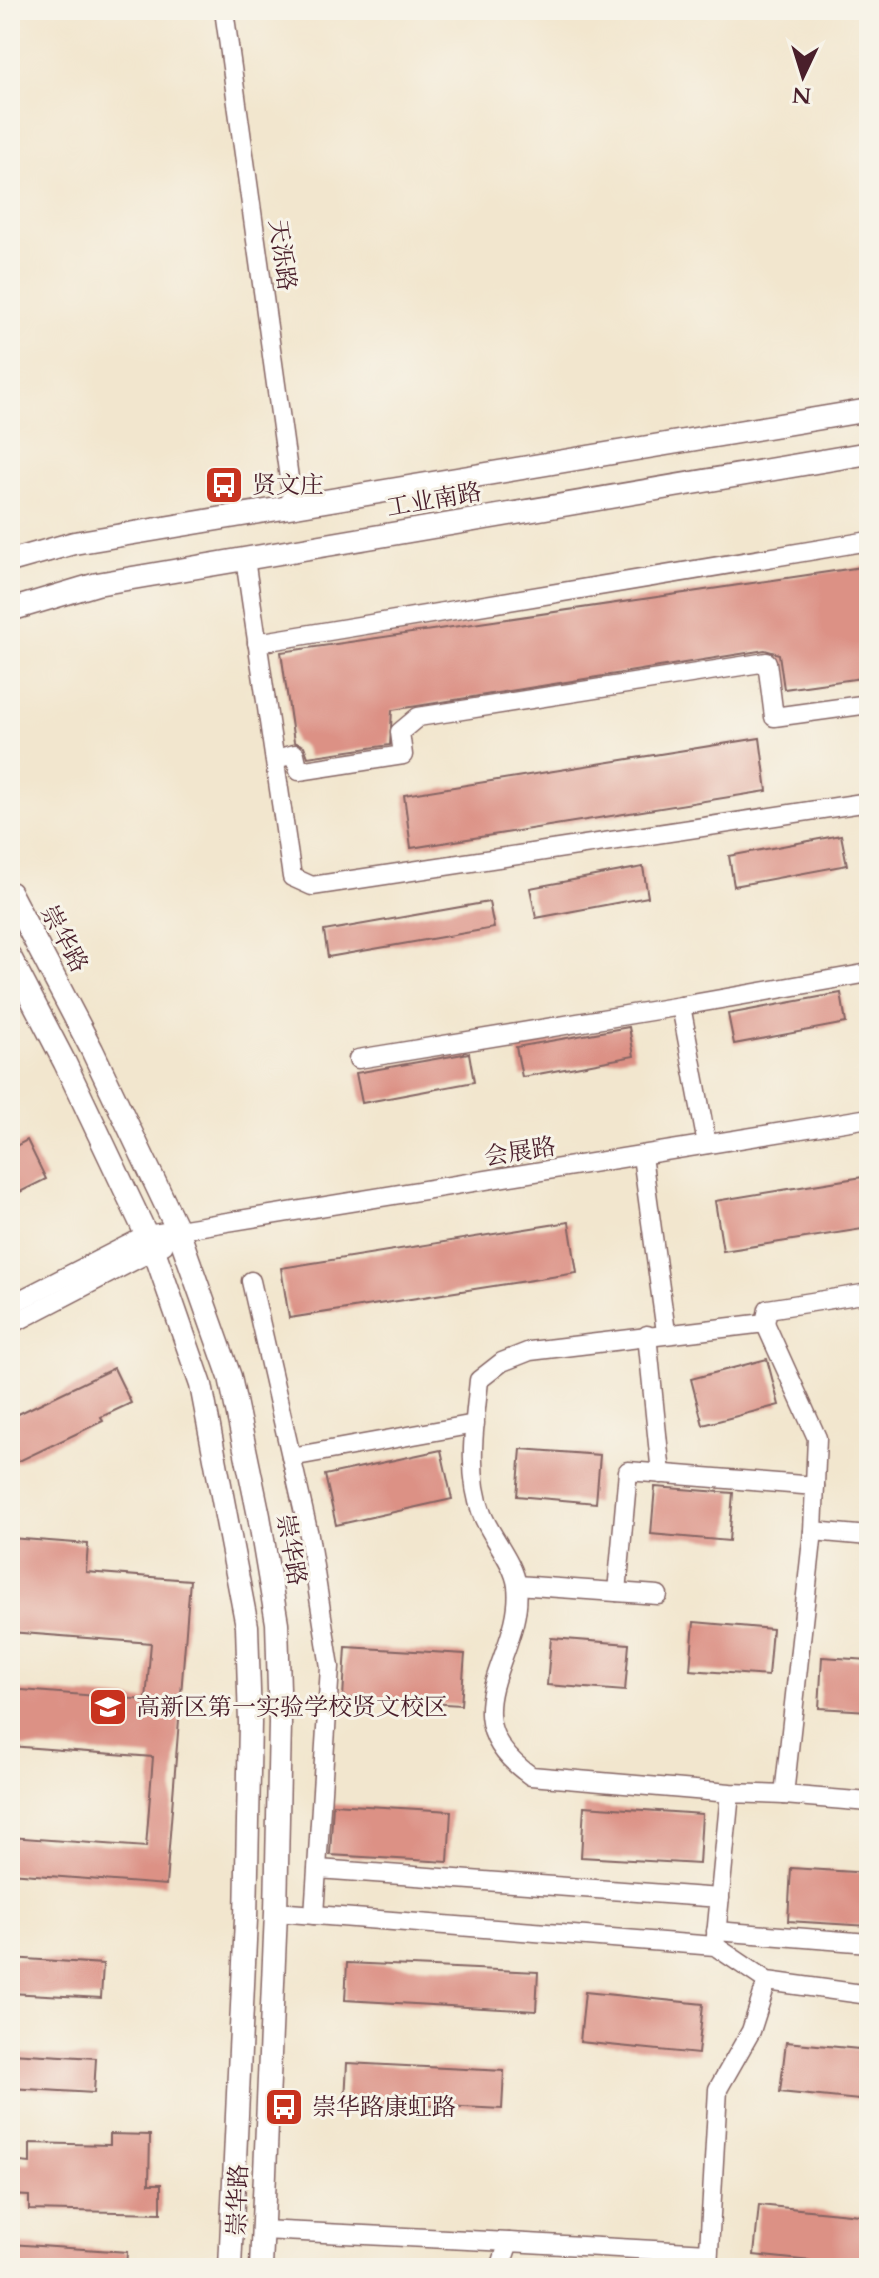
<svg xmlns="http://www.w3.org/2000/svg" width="879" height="2278" font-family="Cardo,'Noto Serif SC',serif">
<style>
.building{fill:#dc9185}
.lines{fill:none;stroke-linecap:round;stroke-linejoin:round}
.minor-casing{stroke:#856564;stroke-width:21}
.major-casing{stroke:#856564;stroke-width:25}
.minor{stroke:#fff;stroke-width:18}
.major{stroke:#fff;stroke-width:22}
.labels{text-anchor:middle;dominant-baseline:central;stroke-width:6;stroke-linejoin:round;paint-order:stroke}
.street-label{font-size:24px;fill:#4a1f2b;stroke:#f7f3e8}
.poi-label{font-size:24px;fill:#4a1f2b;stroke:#f7f3e8;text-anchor:start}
</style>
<rect width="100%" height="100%" fill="#f7f3e8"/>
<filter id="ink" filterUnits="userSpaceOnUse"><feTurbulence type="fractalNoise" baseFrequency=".0125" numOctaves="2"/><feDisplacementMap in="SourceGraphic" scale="16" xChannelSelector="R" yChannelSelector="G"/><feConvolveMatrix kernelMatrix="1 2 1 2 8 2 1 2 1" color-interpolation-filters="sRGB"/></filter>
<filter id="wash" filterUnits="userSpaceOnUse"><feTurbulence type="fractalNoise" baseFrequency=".006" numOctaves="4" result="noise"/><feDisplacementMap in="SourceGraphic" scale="32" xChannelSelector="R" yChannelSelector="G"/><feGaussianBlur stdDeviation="1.8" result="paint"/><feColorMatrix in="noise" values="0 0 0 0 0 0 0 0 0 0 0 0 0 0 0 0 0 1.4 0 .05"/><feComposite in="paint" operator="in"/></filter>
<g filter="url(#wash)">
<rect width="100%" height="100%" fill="#f2e6ce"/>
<g id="blocks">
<!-- building -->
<g class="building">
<polygon points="869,566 869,677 784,689 779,654 765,650 392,710 390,745 308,757 304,746 294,742 281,652"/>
<polygon points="760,738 767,791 411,848 404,795"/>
<polygon points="841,835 847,865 734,886 729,856"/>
<polygon points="643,867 648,897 536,918 530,888"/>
<polygon points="489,902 494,928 328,957 324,931"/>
<polygon points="841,993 846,1023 734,1044 728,1014"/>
<polygon points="629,1027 634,1056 522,1077 516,1047"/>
<polygon points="469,1053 474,1082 362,1103 356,1073"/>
<polygon points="27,1140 46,1179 10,1197 10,1149"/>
<polygon points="869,1176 869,1228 723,1251 715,1201"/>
<polygon points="569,1222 577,1273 289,1318 281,1268"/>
<polygon points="767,1359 779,1405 703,1425 691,1379"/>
<polygon points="114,1368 131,1403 101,1417 103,1421 15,1463 10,1453 10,1418"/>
<polygon points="521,1449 600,1455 596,1503 517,1496"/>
<polygon points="441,1450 452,1499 336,1525 325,1475"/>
<polygon points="655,1487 733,1493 729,1541 651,1534"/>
<polygon points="10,1538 88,1544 86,1572 190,1580 166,1885 10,1873 10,1837 146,1847 153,1757 10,1746 10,1689 146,1700 151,1643 10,1632"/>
<polygon points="694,1622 772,1629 768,1676 690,1670"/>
<polygon points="551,1638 629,1644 625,1691 547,1685"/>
<polygon points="346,1647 465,1654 461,1705 343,1698"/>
<polygon points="822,1657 869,1660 869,1711 819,1708"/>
<polygon points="333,1804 451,1811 448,1862 330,1855"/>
<polygon points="584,1806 702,1814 699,1864 581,1857"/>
<polygon points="791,1868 869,1873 869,1926 788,1921"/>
<polygon points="10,1958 103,1964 101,1998 10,1993"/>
<polygon points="347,1963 538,1972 536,2011 345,2000"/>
<polygon points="585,1992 703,2004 698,2054 580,2042"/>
<polygon points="786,2042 869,2050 869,2101 780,2092"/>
<polygon points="10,2053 96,2058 94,2093 10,2088"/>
<polygon points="347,2063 504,2071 502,2109 345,2101"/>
<polygon points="110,2134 150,2135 149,2184 161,2184 161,2213 29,2210 29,2196 10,2195 10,2161 30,2163 30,2143 110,2145"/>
<polygon points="759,2205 869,2216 869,2267 754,2255"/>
<polygon points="10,2244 127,2252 126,2268 10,2268"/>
</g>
</g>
</g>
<g filter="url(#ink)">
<use href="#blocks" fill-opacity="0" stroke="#856564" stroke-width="2"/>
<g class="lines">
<!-- minor casing -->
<g class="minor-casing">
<g id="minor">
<polyline points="224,10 293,507"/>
<polyline points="245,559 292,877 312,886 869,802"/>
<polyline points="257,643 869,541"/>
<polyline points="275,759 295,754 299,771 403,755 400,732 418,717 767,662 774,717 869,704"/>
<polyline points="358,1059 681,1006"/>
<polyline points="707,1144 681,1006 869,973"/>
<polyline points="642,1156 666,1332"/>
<polyline points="251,1281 309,1535 330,1667 314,1915"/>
<polyline points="10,1305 147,1235 869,1118"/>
<polyline points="765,1323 768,1309 869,1293"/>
<polyline points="10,1325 164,1245"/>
<polyline points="647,1335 661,1474"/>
<polyline points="291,1457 475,1424"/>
<polyline points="813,1531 869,1536"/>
<polyline points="517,1585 658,1595"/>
<polyline points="617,1592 628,1471 815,1486"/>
<polyline points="784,1795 869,1802"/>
<polyline points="318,1869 720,1898"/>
<polyline points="276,1912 715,1946 767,1981 869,1995"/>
<polyline points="716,1931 869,1943"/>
<path d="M715,1946l15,-153 54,2 29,-264 4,-93 -52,-115 -235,28 -28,11 -23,18c-4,42 -13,93 3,134 9,23 32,48 35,72 8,69 -74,129 14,190l199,17"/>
<polyline points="262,2230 509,2242"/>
<polyline points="500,2268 509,2242 708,2253"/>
<polyline points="708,2268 718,2089 751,2031 767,1981"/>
</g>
</g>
<!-- major casing -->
<g class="major-casing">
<g id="major">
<polyline points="10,561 74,543 869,410"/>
<polyline points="10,610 97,584 869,453"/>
<polyline points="10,893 92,1050 179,1233 230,1377 259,1516 277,1623 280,1723 276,1912 261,2268"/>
<polyline points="10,957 65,1063 155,1253 201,1385 247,1626 250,1723 246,1919 230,2268"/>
</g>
</g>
<!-- minor -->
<use href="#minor" class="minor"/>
<!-- major -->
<use href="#major" class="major"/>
</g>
</g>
<!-- icons -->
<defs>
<g id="bus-square" transform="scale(2)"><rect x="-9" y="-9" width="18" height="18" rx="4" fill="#c8321e" stroke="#f7f3e8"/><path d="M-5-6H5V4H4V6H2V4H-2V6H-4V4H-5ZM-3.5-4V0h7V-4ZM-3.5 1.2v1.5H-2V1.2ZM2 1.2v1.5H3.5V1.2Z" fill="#fff"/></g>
<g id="school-square" transform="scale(2)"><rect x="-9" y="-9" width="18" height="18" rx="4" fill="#c8321e" stroke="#f7f3e8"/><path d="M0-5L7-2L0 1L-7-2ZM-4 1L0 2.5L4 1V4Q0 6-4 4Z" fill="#fff"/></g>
</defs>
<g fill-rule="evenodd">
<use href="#bus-square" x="224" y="485"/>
<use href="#school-square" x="108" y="1707"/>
<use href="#bus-square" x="284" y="2107"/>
</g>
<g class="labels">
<!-- street labels -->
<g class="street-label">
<text transform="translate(282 255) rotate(82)">天泺路</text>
<text transform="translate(434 500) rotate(-10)">工业南路</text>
<text transform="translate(64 939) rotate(62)">崇华路</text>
<text transform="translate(520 1152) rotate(-9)">会展路</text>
<text transform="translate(291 1550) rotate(80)">崇华路</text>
<text transform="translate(238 2200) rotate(-88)">崇华路</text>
</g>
<!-- poi labels -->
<g class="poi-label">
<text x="252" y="485">贤文庄</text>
<text x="136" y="1707">高新区第一实验学校贤文校区</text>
<text x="312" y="2107">崇华路康虹路</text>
</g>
</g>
<!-- margin -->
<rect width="879" height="2278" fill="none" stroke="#f7f3e8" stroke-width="40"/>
<!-- north arrow -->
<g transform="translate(803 76) rotate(184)" stroke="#f7f3e8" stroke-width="6" paint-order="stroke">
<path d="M0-6L14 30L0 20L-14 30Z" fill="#4a1f2b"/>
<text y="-12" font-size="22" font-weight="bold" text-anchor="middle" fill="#4a1f2b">N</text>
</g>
</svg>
